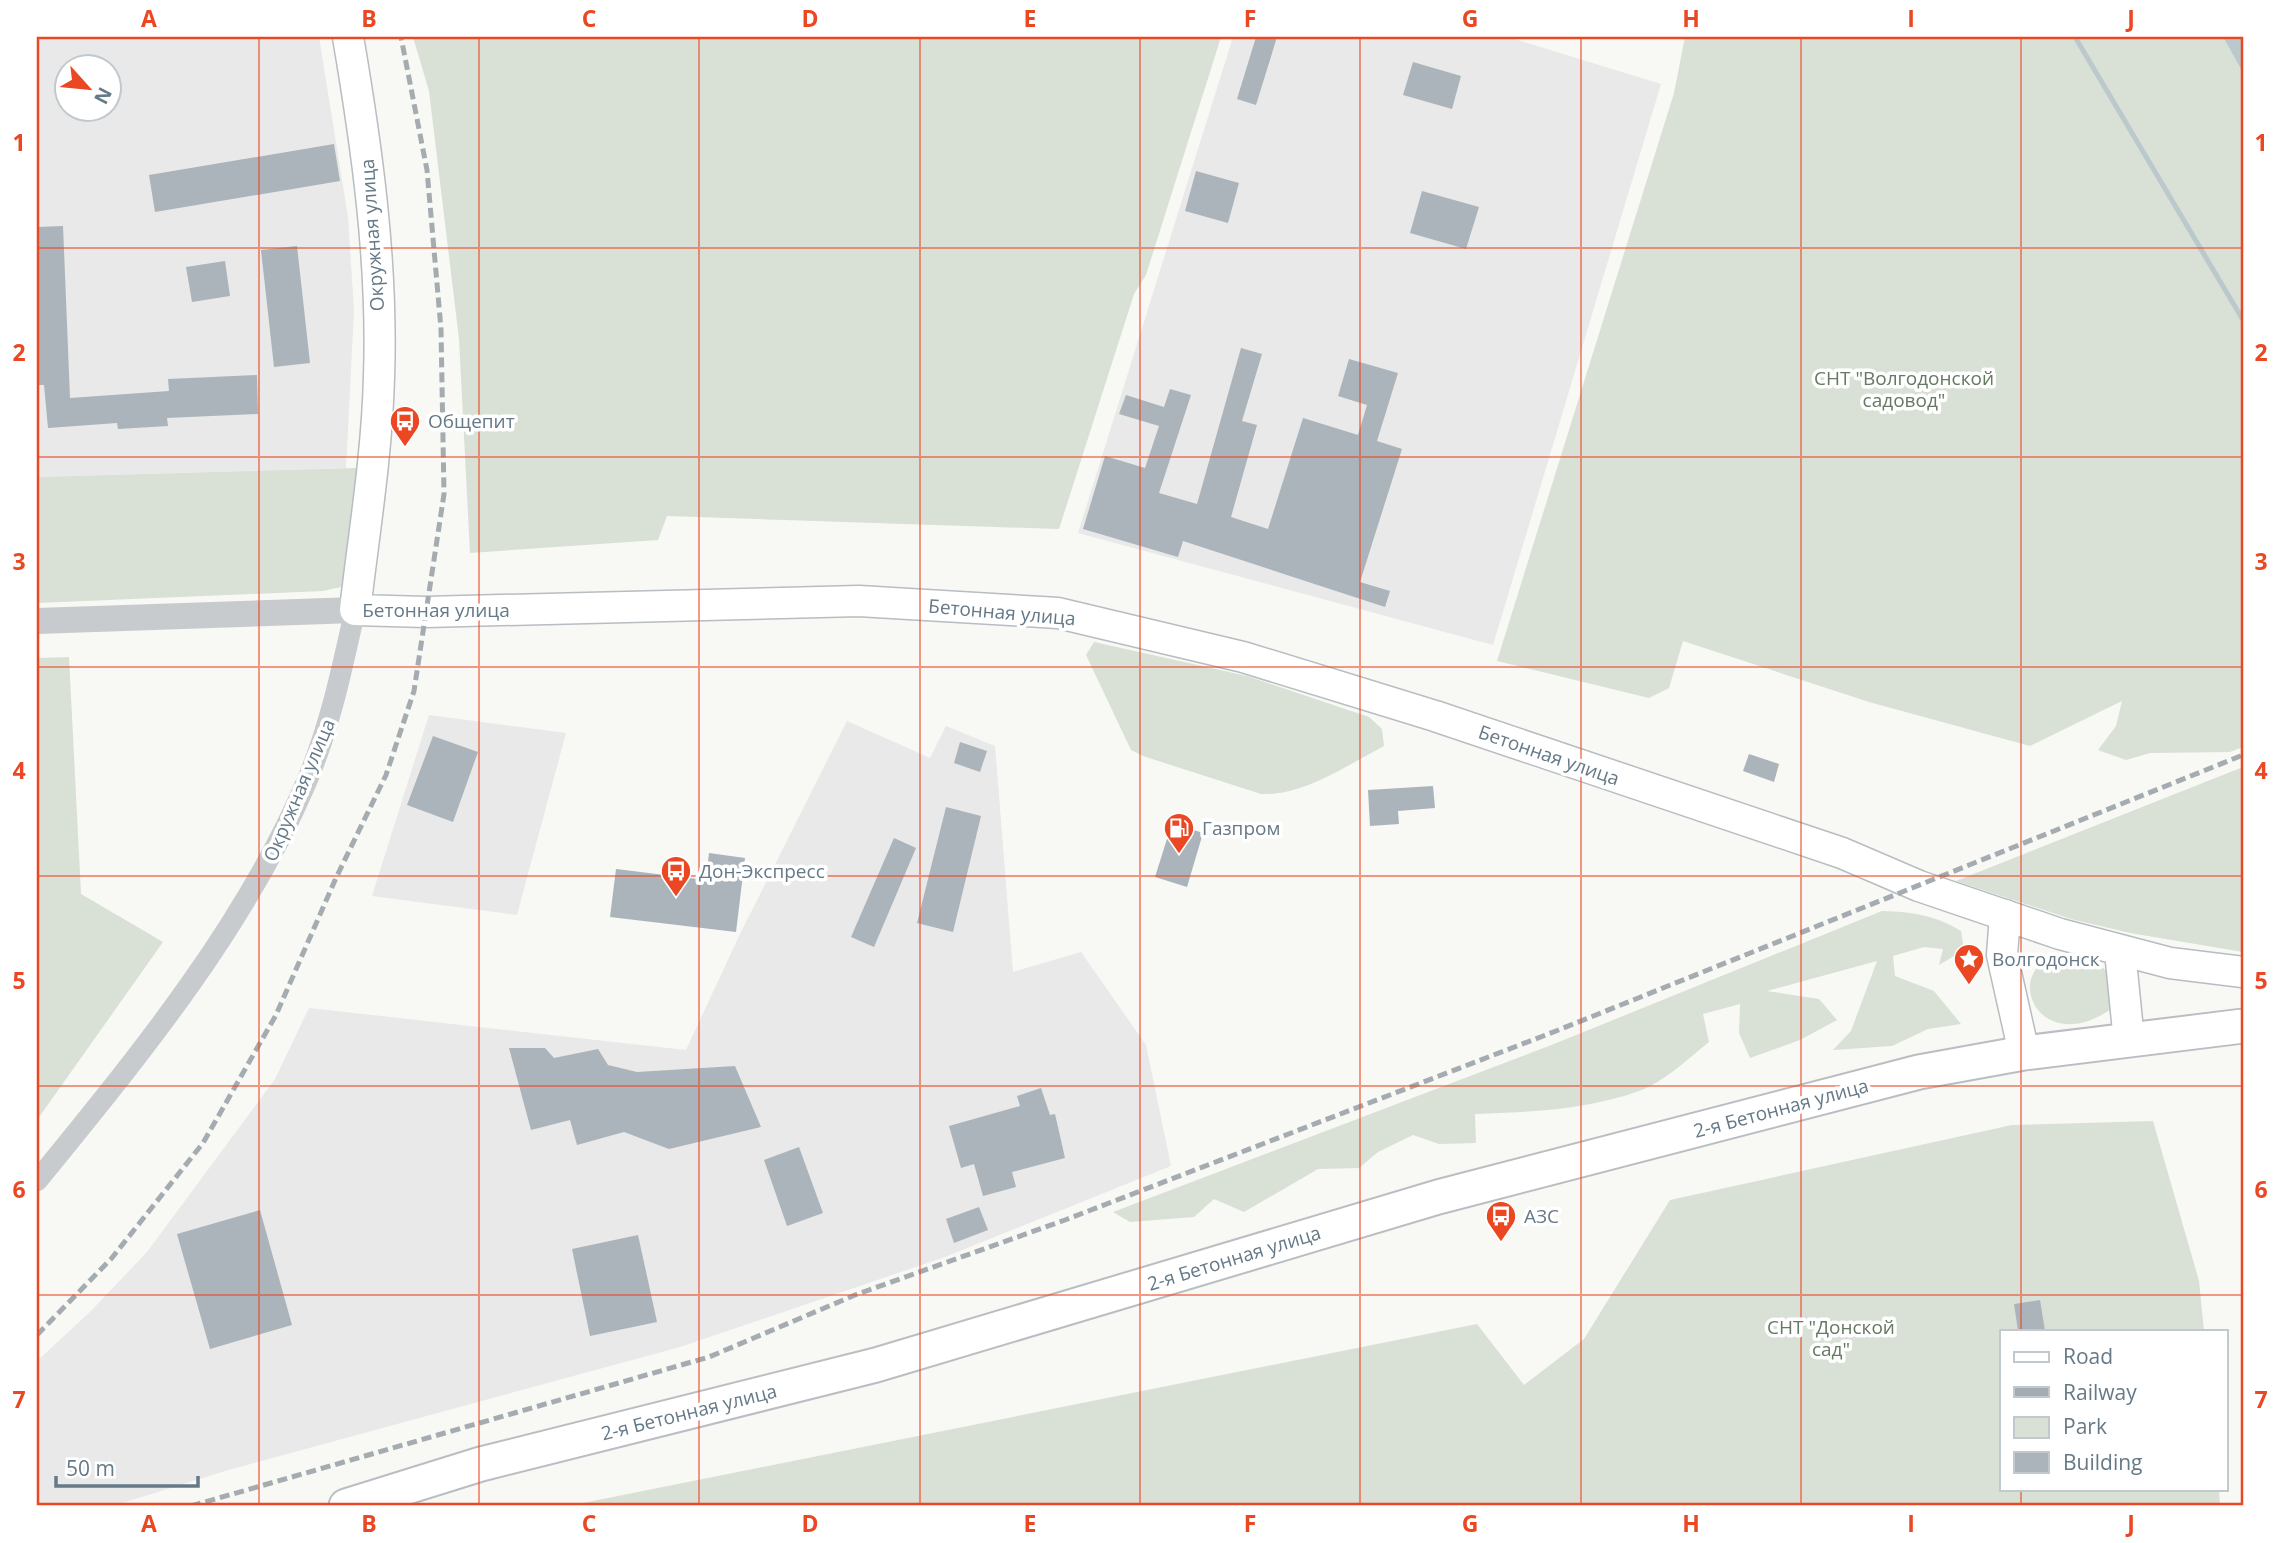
<svg xmlns="http://www.w3.org/2000/svg" width="2280" height="1543" font-family="'Open Sans',sans-serif">
<style>
.built{fill:#e8e9e8;fill-rule:evenodd}
.green{fill:#d9e0d5}
.water{fill:#bcc9cc}
.lines{fill:none;stroke-linecap:round;stroke-linejoin:round}
.stream{stroke:#bcc9cc;stroke-width:5}
.building{fill:#abb4ba}
.secondary-casing{stroke:#b7bdc1;stroke-width:33}
.primary-casing{stroke:#babec2;stroke-width:37}
.minor{stroke:#c7cbce;stroke-width:21}
.tertiary{stroke:#c7cbce;stroke-width:26}
.secondary{stroke:#fff;stroke-width:30}
.primary{stroke:#fff;stroke-width:33}
.rail{stroke:#a5acb1;stroke-width:5;stroke-dasharray:10 5;stroke-linecap:butt}
.grid{fill:none;stroke:#ea4722;stroke-width:2;stroke-opacity:0.55}
.labels{text-anchor:middle;dominant-baseline:central;stroke-width:7;stroke-linejoin:round;paint-order:stroke}
.street-label{font-size:19px;fill:#657987;stroke:#fff}
.park-label{font-size:19px;fill:#667961;stroke:#fff}
.poi-label{font-size:19px;fill:#657987;stroke:#fff;text-anchor:start}
.neatline{fill:none;stroke:#ea4722;stroke-width:2.5}
.grid-label{font-size:23px;text-anchor:middle;font-weight:bold;fill:#ea4722}
</style>
<rect width="100%" height="100%" fill="#f8f8f5"/>
<!-- built -->
<g class="built">
<path d="M37,37h282l29,180 6,93 -8,158 -309,9zM66,66h42v42h-42z"/>
<polygon points="1233,37 1508,37 1661,84 1493,645 1078,533"/>
<polygon points="429,715 566,733 517,915 372,896"/>
<polygon points="847,721 930,758 946,726 995,746 1013,972 1081,952 1146,1045 1171,1166 945,1257 680,1347 225,1471 113,1506 37,1506 37,1361 91,1311 147,1252 275,1079 309,1008 686,1050 739,936"/>
</g>
<!-- green -->
<g class="green">
<polygon points="413,37 1221,37 1146,275 1134,294 1059,529 667,516 658,540 470,553 459,339 429,91"/>
<polygon points="1685,37 2223,37 2243,73 2243,747 2230,752 2150,753 2126,760 2098,750 2116,726 2122,701 2030,746 1869,702 1683,641 1669,688 1649,698 1497,661 1674,93"/>
<polygon points="355,468 362,471 349,580 341,587 323,591 37,603 37,477"/>
<path d="M1094,642l153,34 122,41 13,12 2,17c-37,19 -80,50 -123,48l-118,-38 -12,-6 -45,-95z"/>
<polygon points="69,657 81,894 163,942 37,1120 37,658"/>
<polygon points="2243,767 2243,952 2130,933 2071,919 1956,881"/>
<path d="M1882,911c30,1 53,4 79,20l3,19 -25,15 4,-16 -19,-2 -31,9 2,20 39,15 27,33 -33,5 -36,17 -59,4 18,-19 26,-70 -110,30 52,8 18,21 -37,20 -50,18 -11,-25 1,-29 -37,10 6,28c-21,17 -45,40 -70,49 -53,19 -109,21 -164,23l1,29 -37,1 -26,-9 -35,17 -19,16 -41,1 -74,43 -30,-13 -20,18 -64,5 -17,-10 441,-168z"/>
<path d="M2058,955c16,0 42,4 51,20 5,8 2,24 2,34 -72,50 -111,-38 -53,-54z"/>
<polygon points="2153,1121 2199,1281 2204,1331 2002,1331 2002,1489 2219,1489 2220,1506 568,1506 1477,1324 1524,1385 1584,1339 1670,1200 2012,1125"/>
</g>
<!-- water -->
<polygon class="water" points="2223,37 2243,37 2243,73"/>
<g class="lines">
<!-- stream -->
<polyline class="stream" points="2075,37 2243,320"/>
</g>
<!-- building -->
<g class="building">
<polygon points="1256,37 1277,37 1256,105 1237,99"/>
<polygon points="1413,62 1461,76 1452,109 1403,95"/>
<polygon points="334,144 340,181 155,212 149,175"/>
<polygon points="1196,171 1239,183 1228,223 1185,211"/>
<polygon points="1422,191 1479,207 1466,249 1410,233"/>
<polygon points="63,226 70,398 169,391 168,379 257,375 258,414 167,418 168,426 118,429 117,423 48,428 44,385 37,385 37,227"/>
<polygon points="297,246 310,363 274,367 261,250"/>
<polygon points="225,261 230,296 192,302 186,267"/>
<polygon points="1241,348 1262,354 1242,421 1257,425 1231,517 1268,529 1303,418 1358,435 1367,405 1338,396 1349,359 1398,373 1377,441 1402,449 1360,582 1390,591 1385,607 1183,541 1178,557 1083,529 1105,456 1145,468 1159,426 1119,414 1126,395 1164,407 1170,389 1191,395 1159,493 1197,504"/>
<polygon points="433,736 478,752 453,822 407,805"/>
<polygon points="960,742 987,751 980,772 954,763"/>
<polygon points="1749,754 1779,764 1774,782 1743,771"/>
<polygon points="1433,786 1435,808 1398,811 1399,824 1370,826 1368,790"/>
<polygon points="946,807 981,816 953,932 917,923"/>
<polygon points="1172,823 1203,833 1187,887 1155,877"/>
<polygon points="894,838 916,848 874,947 851,937"/>
<polygon points="709,853 745,858 736,932 610,917 616,869 706,880"/>
<polygon points="509,1048 545,1048 554,1058 598,1049 608,1065 637,1072 735,1066 761,1127 669,1149 624,1132 577,1145 570,1120 531,1130"/>
<polygon points="1041,1088 1050,1115 1055,1114 1065,1158 1012,1172 1016,1187 983,1196 974,1164 961,1168 949,1126 1020,1106 1017,1096"/>
<polygon points="799,1147 823,1213 787,1226 764,1160"/>
<polygon points="979,1207 988,1230 954,1243 946,1219"/>
<polygon points="260,1210 292,1325 210,1349 177,1234"/>
<polygon points="638,1235 657,1322 590,1336 572,1249"/>
<polygon points="2040,1300 2045,1331 2018,1331 2014,1304"/>
</g>
<g class="lines">
<!-- secondary casing -->
<g class="secondary-casing">
<g id="secondary">
<path d="M348,37c19,111 35,226 31,340 -2,78 -15,156 -24,233l71,2 433,-11 199,12 185,44 192,59 407,137 77,33 141,48 110,29 73,9"/>
<polyline points="2005,915 2002,955 2024,1053"/>
<polyline points="2120,951 2129,1041"/>
</g>
</g>
<!-- primary casing -->
<g class="primary-casing">
<polyline id="primary" points="346,1506 481,1464 876,1365 1438,1197 1919,1072 2024,1053 2243,1026"/>
</g>
<!-- minor -->
<path class="minor" d="M37,1181c100,-123 206,-251 269,-398 24,-56 36,-114 49,-173"/>
<!-- tertiary -->
<polyline class="tertiary" points="37,621 355,610"/>
<!-- secondary -->
<use href="#secondary" class="secondary"/>
<!-- primary -->
<use href="#primary" class="primary"/>
<!-- rail -->
<g class="rail">
<polyline points="37,1335 111,1259 203,1143 276,1015 336,878 386,775 414,691 444,494 441,329 427,170 401,37"/>
<polyline points="191,1506 709,1357 855,1295 1065,1220 1556,1031 2243,755"/>
</g>
</g>
<!-- grid -->
<path class="grid" d="M259,37v1469M479,37v1469M699,37v1469M920,37v1469M1140,37v1469M1360,37v1469M1581,37v1469M1801,37v1469M2021,37v1294M37,248h2206M37,457h2206M37,667h2206M37,876h2206M37,1086h2206M37,1295h2206M2021,1489v17"/>
<!-- icons -->
<defs>
<g id="bus-pin" transform="scale(1.575)"><path d="M0 17L-7.5 6A9.5 9.5 0 1 1 7.5 6Z" fill="#ea4722" stroke="#fff"/><path d="M-5-6H5V4H4V6H2V4H-2V6H-4V4H-5ZM-3.5-4V0h7V-4ZM-3.5 1.2v1.5H-2V1.2ZM2 1.2v1.5H3.5V1.2Z" fill="#fff"/></g>
<g id="fuel-pin" transform="scale(1.575)"><path d="M0 17L-7.5 6A9.5 9.5 0 1 1 7.5 6Z" fill="#ea4722" stroke="#fff"/><path d="M-5.5-6h7V0h2V4h1.3V-2.5L3-4.5l.8-.8L6-3V5H2.5V1h-1V6h-7ZM-4.2-4.7v3.2H.2V-4.7Z" fill="#fff"/></g>
<g id="sight-pin" transform="scale(1.575)"><path d="M0 17L-7.5 6A9.5 9.5 0 1 1 7.5 6Z" fill="#ea4722" stroke="#fff"/><path d="M0-6L1.8-2.2L6-1.7L2.9 1.2L3.7 5.4L0 3.3L-3.7 5.4L-2.9 1.2L-6-1.7L-1.8-2.2Z" fill="#fff"/></g>
</defs>
<g fill-rule="evenodd">
<use href="#bus-pin" x="405" y="421"/>
<use href="#fuel-pin" x="1179" y="828"/>
<use href="#bus-pin" x="676" y="871"/>
<use href="#sight-pin" x="1969" y="959"/>
<use href="#bus-pin" x="1501" y="1216"/>
</g>
<g class="labels">
<!-- street labels -->
<g class="street-label">
<text transform="translate(372 235) rotate(-94)">Окружная улица</text>
<text x="436" y="610">Бетонная улица</text>
<text transform="translate(1002 612) rotate(5)">Бетонная улица</text>
<text transform="translate(1549 755) rotate(19)">Бетонная улица</text>
<text transform="translate(299 790) rotate(-67)">Окружная улица</text>
<text transform="translate(1781 1108) rotate(-15)">2-я Бетонная улица</text>
<text transform="translate(1234 1258) rotate(-17)">2-я Бетонная улица</text>
<text transform="translate(689 1412) rotate(-14)">2-я Бетонная улица</text>
</g>
<!-- park labels -->
<g class="park-label">
<text x="1904" y="378">СНТ "Волгодонской<tspan x="1904" dy="22">садовод"</tspan></text>
<text x="1831" y="1327">СНТ "Донской<tspan x="1831" dy="22">сад"</tspan></text>
</g>
<!-- poi labels -->
<g class="poi-label">
<text x="428" y="421">Общепит</text>
<text x="1202" y="828">Газпром</text>
<text x="699" y="871">Дон-Экспресс</text>
<text x="1992" y="959">Волгодонск</text>
<text x="1524" y="1216">АЗС</text>
</g>
</g>
<!-- border -->
<rect width="2280" height="1543" fill="none" stroke="#ffffff" stroke-width="77"/>
<!-- legend -->
<rect x="2000" y="1330" width="228" height="161" fill="#ffffff" stroke="#c1c9cf" stroke-width="2"/>
<rect x="2014" y="1352" width="35" height="10" fill="#ffffff" stroke="#c1c9cf" stroke-width="2"/>
<text x="2063" y="1364" font-size="21" fill="#657987">Road</text>
<rect x="2014" y="1387" width="35" height="10" fill="#a5acb1" stroke="#c1c9cf" stroke-width="2"/>
<text x="2063" y="1400" font-size="21" fill="#657987">Railway</text>
<rect x="2014" y="1417" width="35" height="21" fill="#d9e0d5" stroke="#c1c9cf" stroke-width="2"/>
<text x="2063" y="1434" font-size="21" fill="#657987">Park</text>
<rect x="2014" y="1452" width="35" height="21" fill="#abb4ba" stroke="#c1c9cf" stroke-width="2"/>
<text x="2063" y="1470" font-size="21" fill="#657987">Building</text>
<!-- north arrow -->
<g transform="translate(88 88) rotate(117)"><circle r="33" fill="#ffffff" stroke="#c1c9cf" stroke-width="2"/>
<path d="M0-5L12 26L0 18L-12 26Z" fill="#ea4722"/>
<text y="-10" font-size="19" font-weight="bold" text-anchor="middle" fill="#657987">N</text>
</g>
<!-- scale -->
<path d="M56 1476v10h142v-10" fill="none" stroke="#657987" stroke-width="3.5"/>
<text x="66" y="1476" font-size="21" fill="#657987" stroke="#ffffff" stroke-width="5" paint-order="stroke">50 m</text>
<rect x="38" y="38" width="2204" height="1466" class="neatline"/>
<g class="grid-label">
<text x="149" y="27">A</text>
<text x="369" y="27">B</text>
<text x="589" y="27">C</text>
<text x="810" y="27">D</text>
<text x="1030" y="27">E</text>
<text x="1250" y="27">F</text>
<text x="1470" y="27">G</text>
<text x="1691" y="27">H</text>
<text x="1911" y="27">I</text>
<text x="2131" y="27">J</text>
<text x="19" y="151">1</text>
<text x="2261" y="151">1</text>
<text x="19" y="361">2</text>
<text x="2261" y="361">2</text>
<text x="19" y="570">3</text>
<text x="2261" y="570">3</text>
<text x="19" y="779">4</text>
<text x="2261" y="779">4</text>
<text x="19" y="989">5</text>
<text x="2261" y="989">5</text>
<text x="19" y="1198">6</text>
<text x="2261" y="1198">6</text>
<text x="19" y="1408">7</text>
<text x="2261" y="1408">7</text>
<text x="149" y="1532">A</text>
<text x="369" y="1532">B</text>
<text x="589" y="1532">C</text>
<text x="810" y="1532">D</text>
<text x="1030" y="1532">E</text>
<text x="1250" y="1532">F</text>
<text x="1470" y="1532">G</text>
<text x="1691" y="1532">H</text>
<text x="1911" y="1532">I</text>
<text x="2131" y="1532">J</text>
</g>
</svg>
